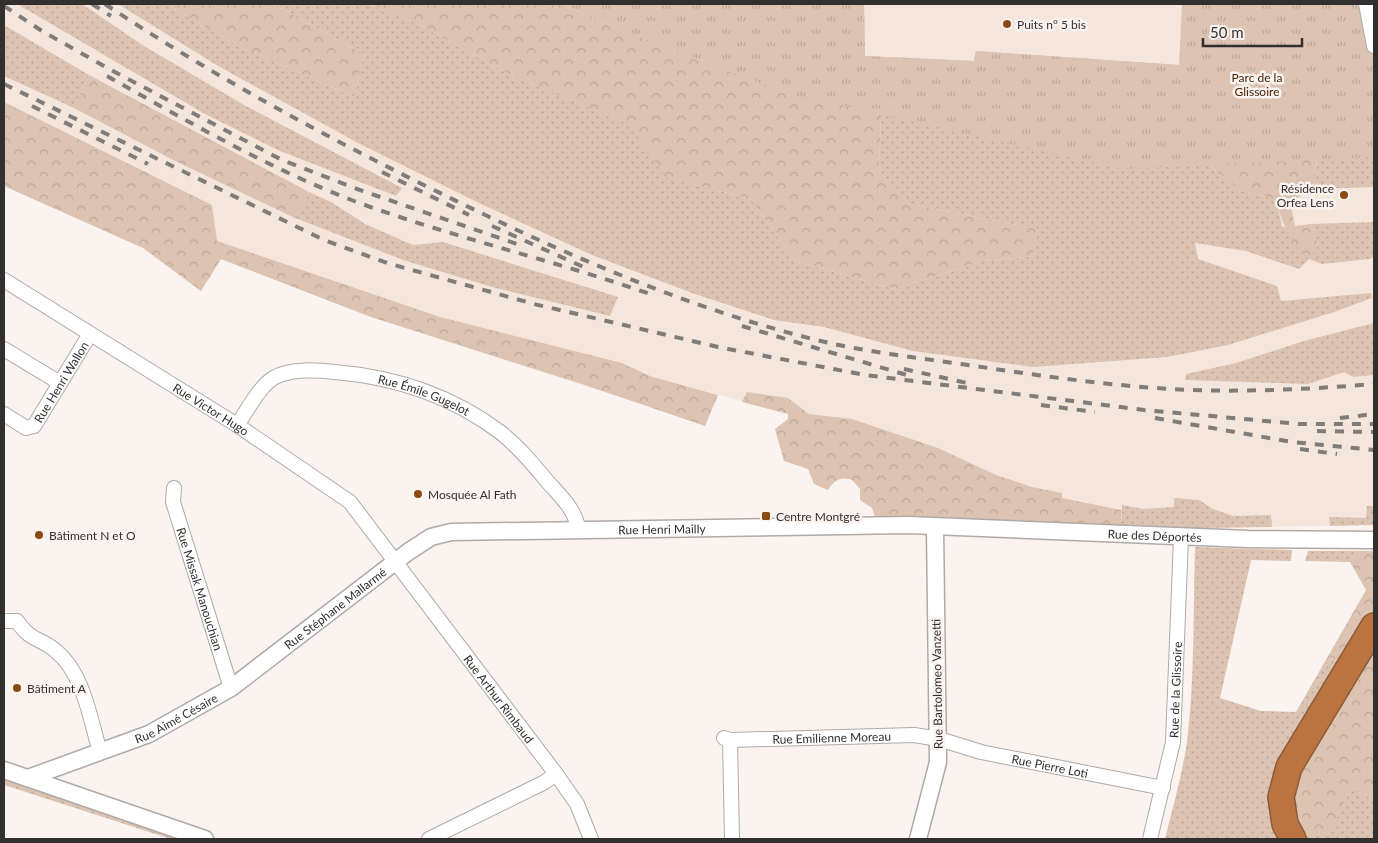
<svg xmlns="http://www.w3.org/2000/svg" width="1378" height="843" font-family="Lato,sans-serif">
<style>
.built{fill:#f4e6dd}
.grass{fill:url(#grass-dots)}
.forest{fill:url(#forest-crowns)}
.park{fill:url(#park-tufts)}
.lines{fill:none;stroke-linecap:round;stroke-linejoin:round}
.minor-casing{stroke:#b0aaa6;stroke-width:16}
.tertiary-casing{stroke:#b0aaa6;stroke-width:19}
.motorway-casing{stroke:#8b5c39;stroke-width:28}
.minor{stroke:#fff;stroke-width:14}
.tertiary{stroke:#fff;stroke-width:16}
.motorway{stroke:#bb743f;stroke-width:25}
.rail{stroke:#807c79;stroke-width:4;stroke-dasharray:9 9;stroke-linecap:butt}
.poi-dot{fill:#8a4a13;stroke:#faf3ef;stroke-width:2}
.labels{text-anchor:middle;dominant-baseline:central;stroke-width:5;stroke-linejoin:round;paint-order:stroke}
.poi-label{font-size:12px;fill:#32302e;stroke:#faf3ef;text-anchor:start}
.park-label{font-size:12px;fill:#411f02;stroke:#faf3ef}
.street-label{font-size:12px;fill:#32302e;stroke:#faf3ef}
</style>
<defs>
<pattern id="grass-dots" width="8" height="8" patternUnits="userSpaceOnUse" patternTransform="scale(1.25)"><rect width="8" height="8" fill="#dcc3b2"/><path d="M2 2h.1M6 6h.1" fill="none" stroke="#bda899" stroke-width="1.8" stroke-linecap="round"/></pattern>
<pattern id="forest-crowns" width="20" height="18" patternUnits="userSpaceOnUse" patternTransform="scale(1.25)"><rect width="20" height="18" fill="#dcc3b2"/><path d="M2 6a3 3 0 1 1 6 0M12 15a3 3 0 1 1 6 0" fill="none" stroke="#bda899"/></pattern>
<pattern id="park-tufts" width="24" height="20" patternUnits="userSpaceOnUse" patternTransform="scale(1.25)"><rect width="24" height="20" fill="#dcc3b2"/><path d="M3 7l-1-3M5 7V3M7 7l1-3M15 17l-1-3M17 17v-4M19 17l1-3" fill="none" stroke="#bda899"/></pattern>
</defs>
<rect width="100%" height="100%" fill="#faf3ef"/>
<!-- built -->
<g class="built">
<polygon points="4,4 563,4 602,22 1374,157 1374,525 1196,528 942,518 788,419 788,414 651,376 641,404 371,317 221,259 201,291 143,248 4,186"/>
<polygon points="864,4 1182,4 1179,65 977,51 974,61 865,56"/>
</g>
<!-- grass -->
<g class="grass">
<polygon points="17,4 82,4 144,46 246,106 402,188 396,196 280,151 205,114"/>
<polygon points="118,4 166,4 238,46 354,97 364,54 273,4 368,4 414,22 507,73 631,125 666,177 751,199 795,261 895,289 983,261 1033,256 1037,229 910,204 879,171 881,115 563,4 864,4 865,56 974,61 976,51 1179,65 1209,165 1239,190 1276,199 1282,226 1318,246 1311,224 1374,222 1374,256 1370,259 1322,264 1309,259 1299,269 1246,251 1195,243 1198,259 1277,286 1281,301 1371,293 1372,298 1334,312 1228,345 1167,357 1033,367 913,351 824,327 774,320 692,293 592,255 481,204 358,143 218,66"/>
<polygon points="4,25 89,75 74,108 4,76"/>
<polygon points="1374,109 1374,187 1314,189 1317,160"/>
<polygon points="309,192 331,202 365,224 413,245 443,242 618,297 610,316 492,287 406,261 295,218"/>
<polygon points="1374,323 1374,375 1353,377 1344,372 1308,384 1185,380 1186,374 1236,363 1304,341"/>
<polygon points="1174,498 1199,500 1213,509 1233,516 1271,515 1272,527 1196,528 1121,525 1122,505 1143,509 1174,507"/>
<polygon points="1367,506 1374,506 1374,525 1330,526 1329,517 1366,518"/>
<path d="M1195,547l97,3 -1,11 -40,-1 -31,138 41,13 35,1 31,-54 22,3 -62,178h-122c8,-32 17,-64 22,-97 8,-64 6,-131 8,-195z"/>
<polygon points="1308,551 1357,551 1350,562 1305,561"/>
<polygon points="4,778 183,839 171,839 4,785"/>
<polygon points="1351,789 1374,798 1374,839 1305,839 1301,835 1328,835"/>
</g>
<!-- forest -->
<g class="forest">
<polygon points="166,4 273,4 364,54 354,97 238,46"/>
<polygon points="368,4 563,4 602,22 737,74 835,56 881,115 879,171 910,204 1037,229 1033,256 983,261 895,289 795,261 751,199 665,177 630,125 507,73 414,22"/>
<polygon points="89,75 309,192 295,218 175,161 74,108"/>
<polygon points="4,102 212,205 217,241 440,317 622,363 650,376 718,395 705,426 585,385 371,317 221,259 201,291 143,248 4,186"/>
<path d="M1169,110l148,50 -3,29 -24,13 5,24 16,-2 7,22 -9,13c-20,-17 -27,-36 -33,-60l-37,-9 -30,-25 -87,4z"/>
<path d="M747,392l41,6 21,16 43,5 86,29 58,27 36,12 30,6v5l59,12v15l-179,-7 -66,1 -4,-11 -12,-8v-11l-8,-9c-11,-4 -18,0 -24,10l-14,-6 -6,-15 -24,-8 -9,-32 13,-10v-5l-46,-12z"/>
<polygon points="1357,551 1374,551 1374,618 1349,661 1327,658 1366,590 1350,562"/>
<polygon points="1374,639 1374,798 1351,789 1328,836 1301,835 1288,801 1290,785"/>
</g>
<!-- park -->
<polygon class="park" points="563,4 864,4 865,56 974,61 976,51 1179,65 1182,4 1374,4 1374,157 1122,169 786,93 602,22"/>
<g class="lines">
<!-- minor casing -->
<g class="minor-casing">
<g id="minor">
<polyline points="1366,4 1374,46"/>
<path id="s1" d="M4,280l233,145 113,77 206,272 21,30 14,35"/>
<polyline points="4,349 60,383"/>
<path id="s2" d="M4,414l22,14 8,-2 56,-92"/>
<path id="s3" d="M237,425c11,-15 22,-39 38,-48 17,-9 42,-7 60,-5 59,5 117,24 165,60 18,14 33,32 47,49 15,17 28,28 32,50"/>
<path id="s4" d="M174,488l-1,14 58,186"/>
<path d="M4,621h13c15,22 23,16 39,30 28,23 34,68 44,101"/>
<path id="s5" d="M724,738l6,2 184,-5 25,4 42,13 182,36"/>
<polyline points="730,740 732,839"/>
<polyline points="429,839 543,783 556,774"/>
<path id="s6" d="M1150,839l23,-97 8,-205"/>
</g>
</g>
<!-- tertiary casing -->
<g class="tertiary-casing">
<g id="tertiary">
<polyline points="4,770 205,839"/>
<path id="s7" d="M28,778l121,-44 82,-46 177,-136 23,-15 20,-5 458,-7 339,14 126,1"/>
<polyline points="918,839 938,762 935,527"/>
</g>
</g>
<!-- motorway casing -->
<g class="motorway-casing">
<polyline id="motorway" points="1293,839 1285,824 1281,797 1289,767 1374,626"/>
</g>
<!-- minor -->
<use href="#minor" class="minor"/>
<!-- tertiary -->
<use href="#tertiary" class="tertiary"/>
<!-- motorway -->
<use href="#motorway" class="motorway"/>
<!-- rail -->
<g class="rail">
<polyline points="92,4 111,16"/>
<path d="M105,4c105,70 217,131 331,187 117,58 239,112 365,145 55,15 111,21 167,29 74,11 149,22 223,25 61,2 122,-1 183,-6"/>
<polyline points="4,6 42,31 111,70 282,160 357,189 517,244"/>
<path d="M107,76c80,45 161,92 247,125 97,36 199,59 296,93"/>
<polyline points="4,84 324,240 387,263 534,304 718,347 865,375 1144,410 1299,424 1374,424"/>
<polyline points="32,106 148,164"/>
<polyline points="382,172 469,215"/>
<polyline points="492,226 588,269"/>
<polyline points="742,326 910,376"/>
<polyline points="904,369 967,383"/>
<polyline points="1041,405 1095,412"/>
<polyline points="1155,418 1292,442 1374,450"/>
<polyline points="1340,418 1374,414"/>
<polyline points="1317,431 1374,432"/>
<polyline points="1300,449 1337,454"/>
</g>
</g>
<!-- markers -->
<g class="poi-dot">
<circle cx="1007" cy="24" r="5"/>
<circle cx="1344" cy="195" r="5"/>
<circle cx="418" cy="494" r="5"/>
<rect x="761" y="511" width="10" height="10" rx="2.5"/>
<circle cx="39" cy="535" r="5"/>
<circle cx="17" cy="688" r="5"/>
</g>
<g class="labels">
<!-- poi labels -->
<g class="poi-label">
<text x="1017" y="24">Puits n° 5 bis</text>
<text x="1334" y="188" text-anchor="end">Résidence<tspan x="1334" dy="14">Orfea Lens</tspan></text>
<text x="428" y="494">Mosquée Al Fath</text>
<text x="776" y="516">Centre Montgré</text>
<text x="49" y="535">Bâtiment N et O</text>
<text x="27" y="688">Bâtiment A</text>
</g>
<!-- park labels -->
<g class="park-label">
<text x="1257" y="77">Parc de la<tspan x="1257" dy="14">Glissoire</tspan></text>
</g>
<!-- street labels -->
<g class="street-label">
<text stroke="none"><textPath href="#s2" startOffset="86">Rue Henri Wallon</textPath></text>
<text stroke="none"><textPath href="#s3" startOffset="215">Rue Émile Gugelot</textPath></text>
<text stroke="none"><textPath href="#s1" startOffset="244">Rue Victor Hugo</textPath></text>
<text stroke="none"><textPath href="#s7" startOffset="705">Rue Henri Mailly</textPath></text>
<text stroke="none"><textPath href="#s7" startOffset="1198">Rue des Déportés</textPath></text>
<text stroke="none"><textPath href="#s4" startOffset="105">Rue Missak Manouchian</textPath></text>
<text stroke="none"><textPath href="#s7" startOffset="354">Rue Stéphane Mallarmé</textPath></text>
<text transform="translate(937 684) rotate(-91)">Rue Bartolomeo Vanzetti</text>
<text stroke="none"><textPath href="#s6" startOffset="152">Rue de la Glissoire</textPath></text>
<text stroke="none"><textPath href="#s1" startOffset="658">Rue Arthur Rimbaud</textPath></text>
<text stroke="none"><textPath href="#s7" startOffset="160">Rue Aimé Césaire</textPath></text>
<text stroke="none"><textPath href="#s5" startOffset="108">Rue Emilienne Moreau</textPath></text>
<text stroke="none"><textPath href="#s5" startOffset="330">Rue Pierre Loti</textPath></text>
</g>
</g>
<!-- border -->
<rect width="1378" height="843" fill="none" stroke="#32302e" stroke-width="10"/>
<!-- scale -->
<path d="M1203 38v8h99v-8" fill="none" stroke="#32302e" stroke-width="2.5"/>
<text x="1210" y="38" font-size="15" fill="#32302e" stroke="#faf3ef" stroke-width="4" paint-order="stroke">50 m</text>
</svg>
